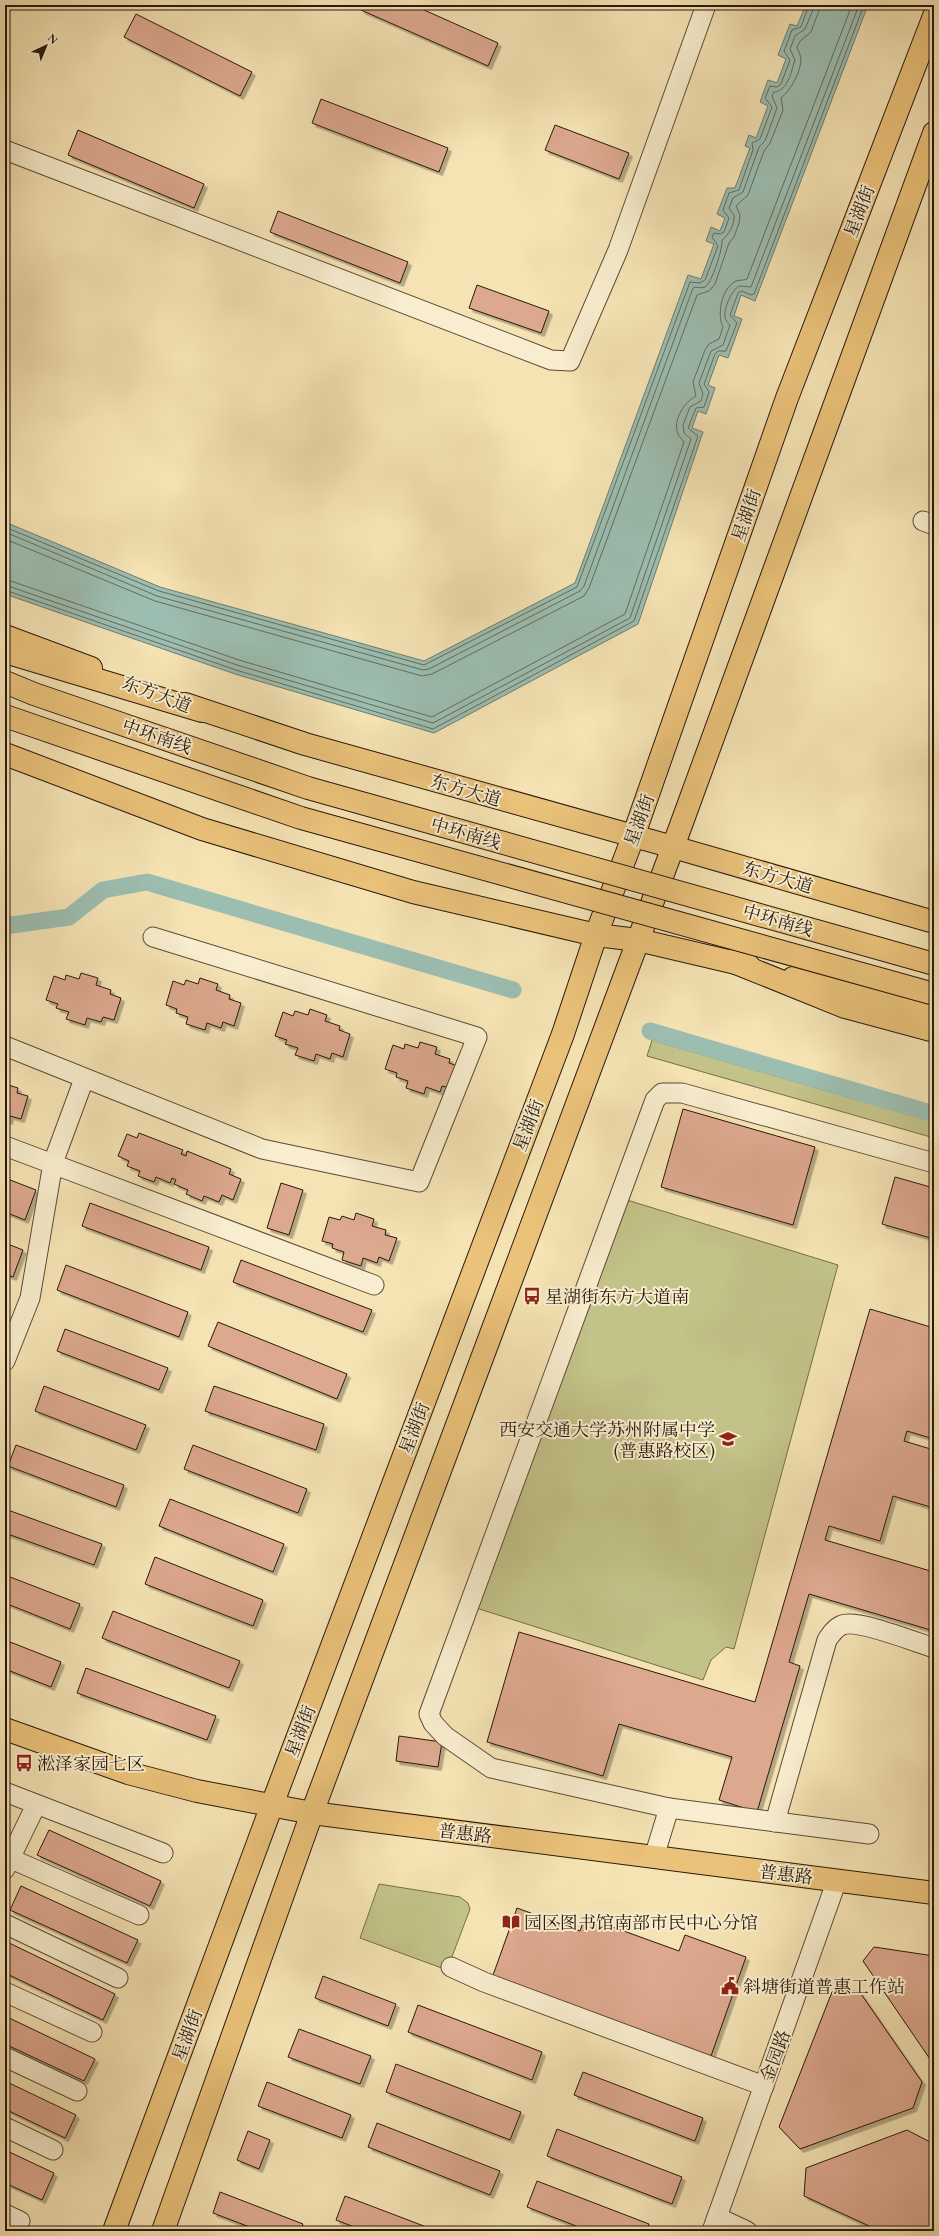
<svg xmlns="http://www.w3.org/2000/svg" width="939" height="2236" font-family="'EB Garamond','Noto Serif SC',serif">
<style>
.green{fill:#c2c289;stroke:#766d4a}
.water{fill:#9cbeb1;stroke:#6e7c6f}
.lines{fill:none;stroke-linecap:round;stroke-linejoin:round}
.shore{stroke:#636b5e;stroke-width:1}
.canal{stroke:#9cbeb1;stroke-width:17}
.building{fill:#dca88e;stroke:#2a180c;filter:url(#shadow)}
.minor-casing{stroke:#5d4b36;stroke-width:21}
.major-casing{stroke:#2a180c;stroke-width:24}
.highway-casing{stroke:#2a180c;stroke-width:24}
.minor{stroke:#f8edce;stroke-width:19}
.major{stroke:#eac27a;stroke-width:22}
.highway{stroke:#eac27a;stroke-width:22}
.highway-bridge-casing{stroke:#2a180c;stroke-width:24;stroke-linecap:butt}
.highway-bridge{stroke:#eac27a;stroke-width:22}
.labels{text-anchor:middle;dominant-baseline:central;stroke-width:4;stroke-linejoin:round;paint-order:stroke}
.street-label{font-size:18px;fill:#2a180c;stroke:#f8edce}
.poi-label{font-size:18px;fill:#2a180c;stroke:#f8edce;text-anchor:start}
</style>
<defs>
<filter id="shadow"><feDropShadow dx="3.5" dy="3.5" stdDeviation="0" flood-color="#0004"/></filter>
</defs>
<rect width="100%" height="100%" fill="#f5e3b4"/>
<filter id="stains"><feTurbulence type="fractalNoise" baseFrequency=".005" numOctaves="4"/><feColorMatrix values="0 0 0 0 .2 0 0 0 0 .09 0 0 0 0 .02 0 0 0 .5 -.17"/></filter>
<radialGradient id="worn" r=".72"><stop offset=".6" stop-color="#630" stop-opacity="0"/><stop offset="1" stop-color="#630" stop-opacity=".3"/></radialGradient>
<!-- green -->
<g class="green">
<polygon points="652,1040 934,1122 934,1138 647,1056"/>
<polygon points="627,1200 838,1265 734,1649 726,1647 711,1660 703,1680 473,1607"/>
<polygon points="379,1884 460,1897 468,1903 470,1909 447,1970 360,1938"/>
</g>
<!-- water -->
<polygon class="water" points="806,5 868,5 755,301 741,295 734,316 742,319 728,358 719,355 708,385 715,388 706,414 698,411 692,428 703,432 638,624 434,733 235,674 5,594 5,522 160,587 424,661 575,583 688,275 701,279 714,244 706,241 711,227 720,231 725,218 717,214 727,188 735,188 750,148 745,146 749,135 756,138 768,106 760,102 768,80 777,83 786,59 778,55 790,24 797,26"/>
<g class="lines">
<!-- shore -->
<g class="shore">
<polyline points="5,527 159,591 424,665 577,587 690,282 700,283 705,280 718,246 712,237 714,233 720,234 724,232 729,218 723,210 729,193 739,190 753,150 752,143 760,139 772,107 765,98 770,86 777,87 781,84 790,60 784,51 792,30 801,27 809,5"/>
<path d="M5,532l152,64 266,74 6,-1 151,-78 4,-5 109,-298c3,-2 7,1 12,-1 7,-4 18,-39 17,-47 6,-4 13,-16 12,-24 -1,-3 -4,-6 -5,-8l4,-10 10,-6 16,-45 6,-6 12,-33 -5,-12 2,-4c14,-1 17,-20 21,-32l-5,-11 5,-13 10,-7 10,-24"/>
<path d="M5,539l150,62 267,75 10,-2 152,-78 5,-8 108,-293 12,-4 6,-7 14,-41 5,-6 5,-14 1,-8 -4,-9 12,-11 16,-44 6,-8 13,-33 -2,-12c10,-8 19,-25 20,-38 0,-5 -3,-9 -4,-13l3,-6 11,-9 10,-27"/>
<path d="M5,579l234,81 193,57 193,-103 59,-172c-2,-3 -6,-6 -7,-11 -3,-13 8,-29 19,-35l-3,-14 12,-32 4,-6 10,-5 4,-12c-6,-11 -2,-36 10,-44 4,-4 10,-2 14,-4l105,-274"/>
<path d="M5,585l232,80 196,58 197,-105 61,-179 -7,-6 -1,-8 7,-18 11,-6 2,-7 -4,-11 12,-32 12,-6 7,-20c-2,-2 -4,-4 -5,-8 -2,-8 7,-27 14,-31l12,1 108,-282"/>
<polyline points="5,590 236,670 433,729 634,621 698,436 688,428 696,408 704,407 709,392 704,384 715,354 718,351 726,351 737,323 730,315 738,293 742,291 751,295 754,294 864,5"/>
</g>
<!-- canal -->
<g class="canal">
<polyline points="5,926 69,917 103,890 147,882 513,990"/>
<polyline points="650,1031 934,1114"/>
</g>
</g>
<!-- building -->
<g class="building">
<polygon points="363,5 413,5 498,43 488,66 361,10"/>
<polygon points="136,14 252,72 240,96 124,37"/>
<polygon points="321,99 448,148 439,172 312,123"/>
<polygon points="555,125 629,153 619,179 545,150"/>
<polygon points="78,130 204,184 194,208 68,155"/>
<polygon points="278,211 408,262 400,283 270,232"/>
<polygon points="477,285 549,311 541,333 469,308"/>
<polygon points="81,973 98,978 96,985 111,990 110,994 121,998 114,1020 103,1017 101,1022 87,1018 85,1025 66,1019 69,1012 56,1008 58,1004 46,1000 54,976 65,980 66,975 79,979"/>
<polygon points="200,978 218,984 216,990 230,995 229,999 241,1003 234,1026 223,1022 221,1028 207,1023 205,1030 186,1024 188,1017 176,1013 177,1009 166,1005 173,981 184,985 186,980 198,984"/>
<polygon points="310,1009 327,1015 325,1021 340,1026 339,1030 350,1034 343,1057 332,1053 330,1059 316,1054 314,1061 295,1055 298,1048 285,1044 287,1040 275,1036 283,1012 293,1016 295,1011 308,1015"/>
<polygon points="420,1042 437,1047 435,1054 450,1059 449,1063 460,1067 453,1089 442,1086 440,1092 426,1087 424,1094 406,1088 408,1081 396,1077 397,1073 385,1069 393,1045 404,1049 405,1044 418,1048"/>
<polygon points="5,1084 18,1088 17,1093 28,1096 21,1119 10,1116 9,1121 5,1120"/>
<polygon points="683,1109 815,1147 793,1225 661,1187"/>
<polygon points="139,1133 183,1150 181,1154 186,1156 187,1151 231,1169 229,1174 241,1179 233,1200 222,1195 219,1202 204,1196 202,1201 186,1194 188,1190 174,1184 176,1180 172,1178 170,1183 156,1177 154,1182 138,1176 140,1171 127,1166 129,1161 118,1156 127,1134 137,1138"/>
<polygon points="895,1177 934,1188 934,1239 882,1224"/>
<polygon points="5,1178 36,1190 25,1220 5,1212"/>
<polygon points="281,1183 303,1190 289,1235 267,1228"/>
<polygon points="90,1203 209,1247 201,1270 82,1226"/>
<polygon points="356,1213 374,1219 372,1226 386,1230 385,1235 397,1238 389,1261 379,1257 377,1263 363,1258 361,1266 342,1260 344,1252 332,1248 333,1244 322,1241 329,1217 340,1220 342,1216 354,1220"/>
<polygon points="5,1243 23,1250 13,1277 5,1274"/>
<polygon points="241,1260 372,1310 363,1332 233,1282"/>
<polygon points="66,1265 188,1312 179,1337 57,1290"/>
<polygon points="870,1309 934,1328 934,1439 907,1431 904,1441 934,1450 934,1508 893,1496 880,1541 829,1526 825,1540 934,1572 934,1631 809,1594 789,1662 800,1666 757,1812 719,1800 732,1757 619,1724 603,1776 487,1742 519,1632 755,1702"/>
<polygon points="218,1322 347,1374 337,1399 208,1346"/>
<polygon points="65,1329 168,1368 159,1390 57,1351"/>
<polygon points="44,1386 146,1425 136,1450 35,1411"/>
<polygon points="214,1386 324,1424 316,1450 205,1411"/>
<polygon points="16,1445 124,1485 116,1507 8,1466"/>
<polygon points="193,1445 307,1489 298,1513 184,1469"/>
<polygon points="170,1499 284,1544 273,1572 159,1526"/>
<polygon points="5,1509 102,1544 94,1565 5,1533"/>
<polygon points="155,1557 263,1600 253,1626 145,1584"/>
<polygon points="5,1575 80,1604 70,1629 5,1603"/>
<polygon points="113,1611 240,1661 229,1688 102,1638"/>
<polygon points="5,1640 61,1662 51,1687 5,1669"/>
<polygon points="86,1668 216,1716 207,1740 77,1693"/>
<polygon points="399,1736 442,1742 438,1767 396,1761"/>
<polygon points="49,1830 161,1881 150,1906 37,1855"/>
<polygon points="21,1886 138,1940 127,1963 10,1910"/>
<polygon points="517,1908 580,1931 585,1917 679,1951 685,1935 746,1957 711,2056 492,1978"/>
<polygon points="5,1941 115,1994 103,2020 5,1973"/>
<polygon points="874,1947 934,1956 934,2065 863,1961"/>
<polygon points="323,1976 396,2004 388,2026 315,1998"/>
<polygon points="859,1991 922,2082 913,2108 800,2149 779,2127 832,1992"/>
<polygon points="418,2005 542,2052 532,2080 408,2032"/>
<polygon points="5,2016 95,2059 84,2081 5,2044"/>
<polygon points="299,2029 371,2056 360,2084 288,2057"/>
<polygon points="396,2064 521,2112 510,2140 386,2092"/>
<polygon points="583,2072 703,2118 695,2141 574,2095"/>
<polygon points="5,2081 76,2115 65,2138 5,2109"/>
<polygon points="267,2082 351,2115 342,2138 258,2106"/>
<polygon points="377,2123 500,2171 490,2195 368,2147"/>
<polygon points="557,2129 682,2177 672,2204 547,2156"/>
<polygon points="907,2130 934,2144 934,2231 880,2231 804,2196 806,2168"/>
<polygon points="248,2131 270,2140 259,2169 237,2160"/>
<polygon points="5,2150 54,2173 42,2200 5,2183"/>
<polygon points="537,2181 649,2224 647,2231 589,2231 527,2207"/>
<polygon points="220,2192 303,2224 300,2231 260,2231 213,2213"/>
<polygon points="345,2196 437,2231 365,2231 336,2220"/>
</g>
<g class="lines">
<!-- minor casing -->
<g class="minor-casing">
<g id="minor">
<polyline points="5,150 551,360 570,361 618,250 706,5"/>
<polyline points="923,521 934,525"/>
<polyline points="5,1046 262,1149 419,1182 477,1037 153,937"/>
<polyline points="5,1146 374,1285"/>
<polyline points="5,1361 30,1298 53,1163 84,1079"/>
<polyline points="5,1792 163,1853"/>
<path d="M775,1822l52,-182c4,-6 8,-12 15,-15 16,-6 73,17 92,23"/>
<polyline points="869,1834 669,1808 491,1768 445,1736 433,1723 429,1714 655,1100 662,1093 682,1093 934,1163"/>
<polyline points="654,1857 669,1808"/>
<polyline points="9,1858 139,1915"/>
<polyline points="5,1869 36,1805"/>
<polyline points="5,1924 118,1978"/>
<polyline points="451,1967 484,1982 764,2086"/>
<polyline points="5,1992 92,2032"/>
<polyline points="5,2057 77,2091"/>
<polyline points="5,2127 53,2150"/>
<polyline points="5,2214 20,2221"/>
<polyline points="717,2217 747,2231"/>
<polyline points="712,2231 837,1880"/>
</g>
</g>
<!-- major casing -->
<g class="major-casing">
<g id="major">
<polyline points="5,636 91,668"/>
<polyline points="185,704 305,744 673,847 934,922"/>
<polyline points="5,754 202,829 413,892 596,935 638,940 749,966"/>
<polyline points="793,978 934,1017"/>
<polyline points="5,1729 128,1773 197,1791 312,1813 934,1893"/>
<polyline points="114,2231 272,1805 563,1034 596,935 633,837 787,398 934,16"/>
<polyline points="163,2231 312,1813 673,847 934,133"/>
</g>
</g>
<!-- highway casing -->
<g class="highway-casing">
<g id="highway">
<polyline points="5,652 202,711"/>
<polyline points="731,961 845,1007 934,1031"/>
</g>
</g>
<!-- minor -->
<use href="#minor" class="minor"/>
<!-- major -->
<use href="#major" class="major"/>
<!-- highway -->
<use href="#highway" class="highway"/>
<!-- highway-bridge casing -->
<g class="highway-bridge-casing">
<g id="highway-bridge">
<polyline points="5,682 34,694 308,788 934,964"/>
<polyline points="5,716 301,818 934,994"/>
</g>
</g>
<!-- highway-bridge -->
<use href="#highway-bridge" class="highway-bridge"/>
</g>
<!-- icons -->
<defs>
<g id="bus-bare" transform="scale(1.38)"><path d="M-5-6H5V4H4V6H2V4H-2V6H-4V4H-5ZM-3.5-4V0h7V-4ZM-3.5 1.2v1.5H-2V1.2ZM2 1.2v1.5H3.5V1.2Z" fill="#8f2418" stroke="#f8edce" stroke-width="2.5" paint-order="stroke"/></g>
<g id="school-bare" transform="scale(1.38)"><path d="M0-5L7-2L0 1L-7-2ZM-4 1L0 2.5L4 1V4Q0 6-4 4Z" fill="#8f2418" stroke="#f8edce" stroke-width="2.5" paint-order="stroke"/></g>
<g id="library-bare" transform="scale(1.38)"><path d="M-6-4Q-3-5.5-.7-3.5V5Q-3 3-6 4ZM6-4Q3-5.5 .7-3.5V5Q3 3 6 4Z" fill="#8f2418" stroke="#f8edce" stroke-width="2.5" paint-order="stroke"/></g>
<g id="civic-bare" transform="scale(1.38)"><path d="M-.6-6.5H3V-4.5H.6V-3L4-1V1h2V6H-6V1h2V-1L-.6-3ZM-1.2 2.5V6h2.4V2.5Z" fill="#8f2418" stroke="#f8edce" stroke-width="2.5" paint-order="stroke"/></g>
</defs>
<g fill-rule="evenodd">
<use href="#bus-bare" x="532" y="1296"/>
<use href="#school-bare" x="728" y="1439"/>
<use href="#bus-bare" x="24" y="1763"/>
<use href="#library-bare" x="511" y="1922"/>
<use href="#civic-bare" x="730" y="1986"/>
</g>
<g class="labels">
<!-- street labels -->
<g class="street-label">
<text transform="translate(859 211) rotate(-69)">星湖街</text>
<text transform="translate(746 515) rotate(-71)">星湖街</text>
<text transform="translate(157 694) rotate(21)">东方大道</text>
<text transform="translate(157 736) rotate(19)">中环南线</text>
<text transform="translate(466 790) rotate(16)">东方大道</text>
<text transform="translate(639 820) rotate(-70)">星湖街</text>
<text transform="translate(466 833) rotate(16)">中环南线</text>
<text transform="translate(778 877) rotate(16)">东方大道</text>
<text transform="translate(778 920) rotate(16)">中环南线</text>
<text transform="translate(528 1125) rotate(-69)">星湖街</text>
<text transform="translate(414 1428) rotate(-69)">星湖街</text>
<text transform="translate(300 1731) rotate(-69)">星湖街</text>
<text transform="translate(465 1833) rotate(7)">普惠路</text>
<text transform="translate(786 1874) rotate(7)">普惠路</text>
<text transform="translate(187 2035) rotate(-70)">星湖街</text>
<text transform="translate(775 2056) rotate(-70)">金园路</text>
</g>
<!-- poi labels -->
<g class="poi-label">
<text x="545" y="1296">星湖街东方大道南</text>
<text x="715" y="1429" text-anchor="end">西安交通大学苏州附属中学<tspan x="715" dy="21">(普惠路校区)</tspan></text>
<text x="37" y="1763">淞泽家园七区</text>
<text x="524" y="1922">园区图书馆南部市民中心分馆</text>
<text x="743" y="1986">斜塘街道普惠工作站</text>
</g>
</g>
<!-- margin -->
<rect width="939" height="2236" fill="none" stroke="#f5e3b4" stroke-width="20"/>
<rect x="6" y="6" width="927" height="2224" fill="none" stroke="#2a180c" stroke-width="2"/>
<rect x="10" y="10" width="919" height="2216" fill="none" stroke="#2a180c"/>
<!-- north arrow -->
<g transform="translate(46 46) rotate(44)" stroke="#f8edce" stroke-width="3" paint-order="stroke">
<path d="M0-3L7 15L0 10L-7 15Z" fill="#2a180c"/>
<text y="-6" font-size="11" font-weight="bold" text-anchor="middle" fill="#2a180c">N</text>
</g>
<rect width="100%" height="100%" filter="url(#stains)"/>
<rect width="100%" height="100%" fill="url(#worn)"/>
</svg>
